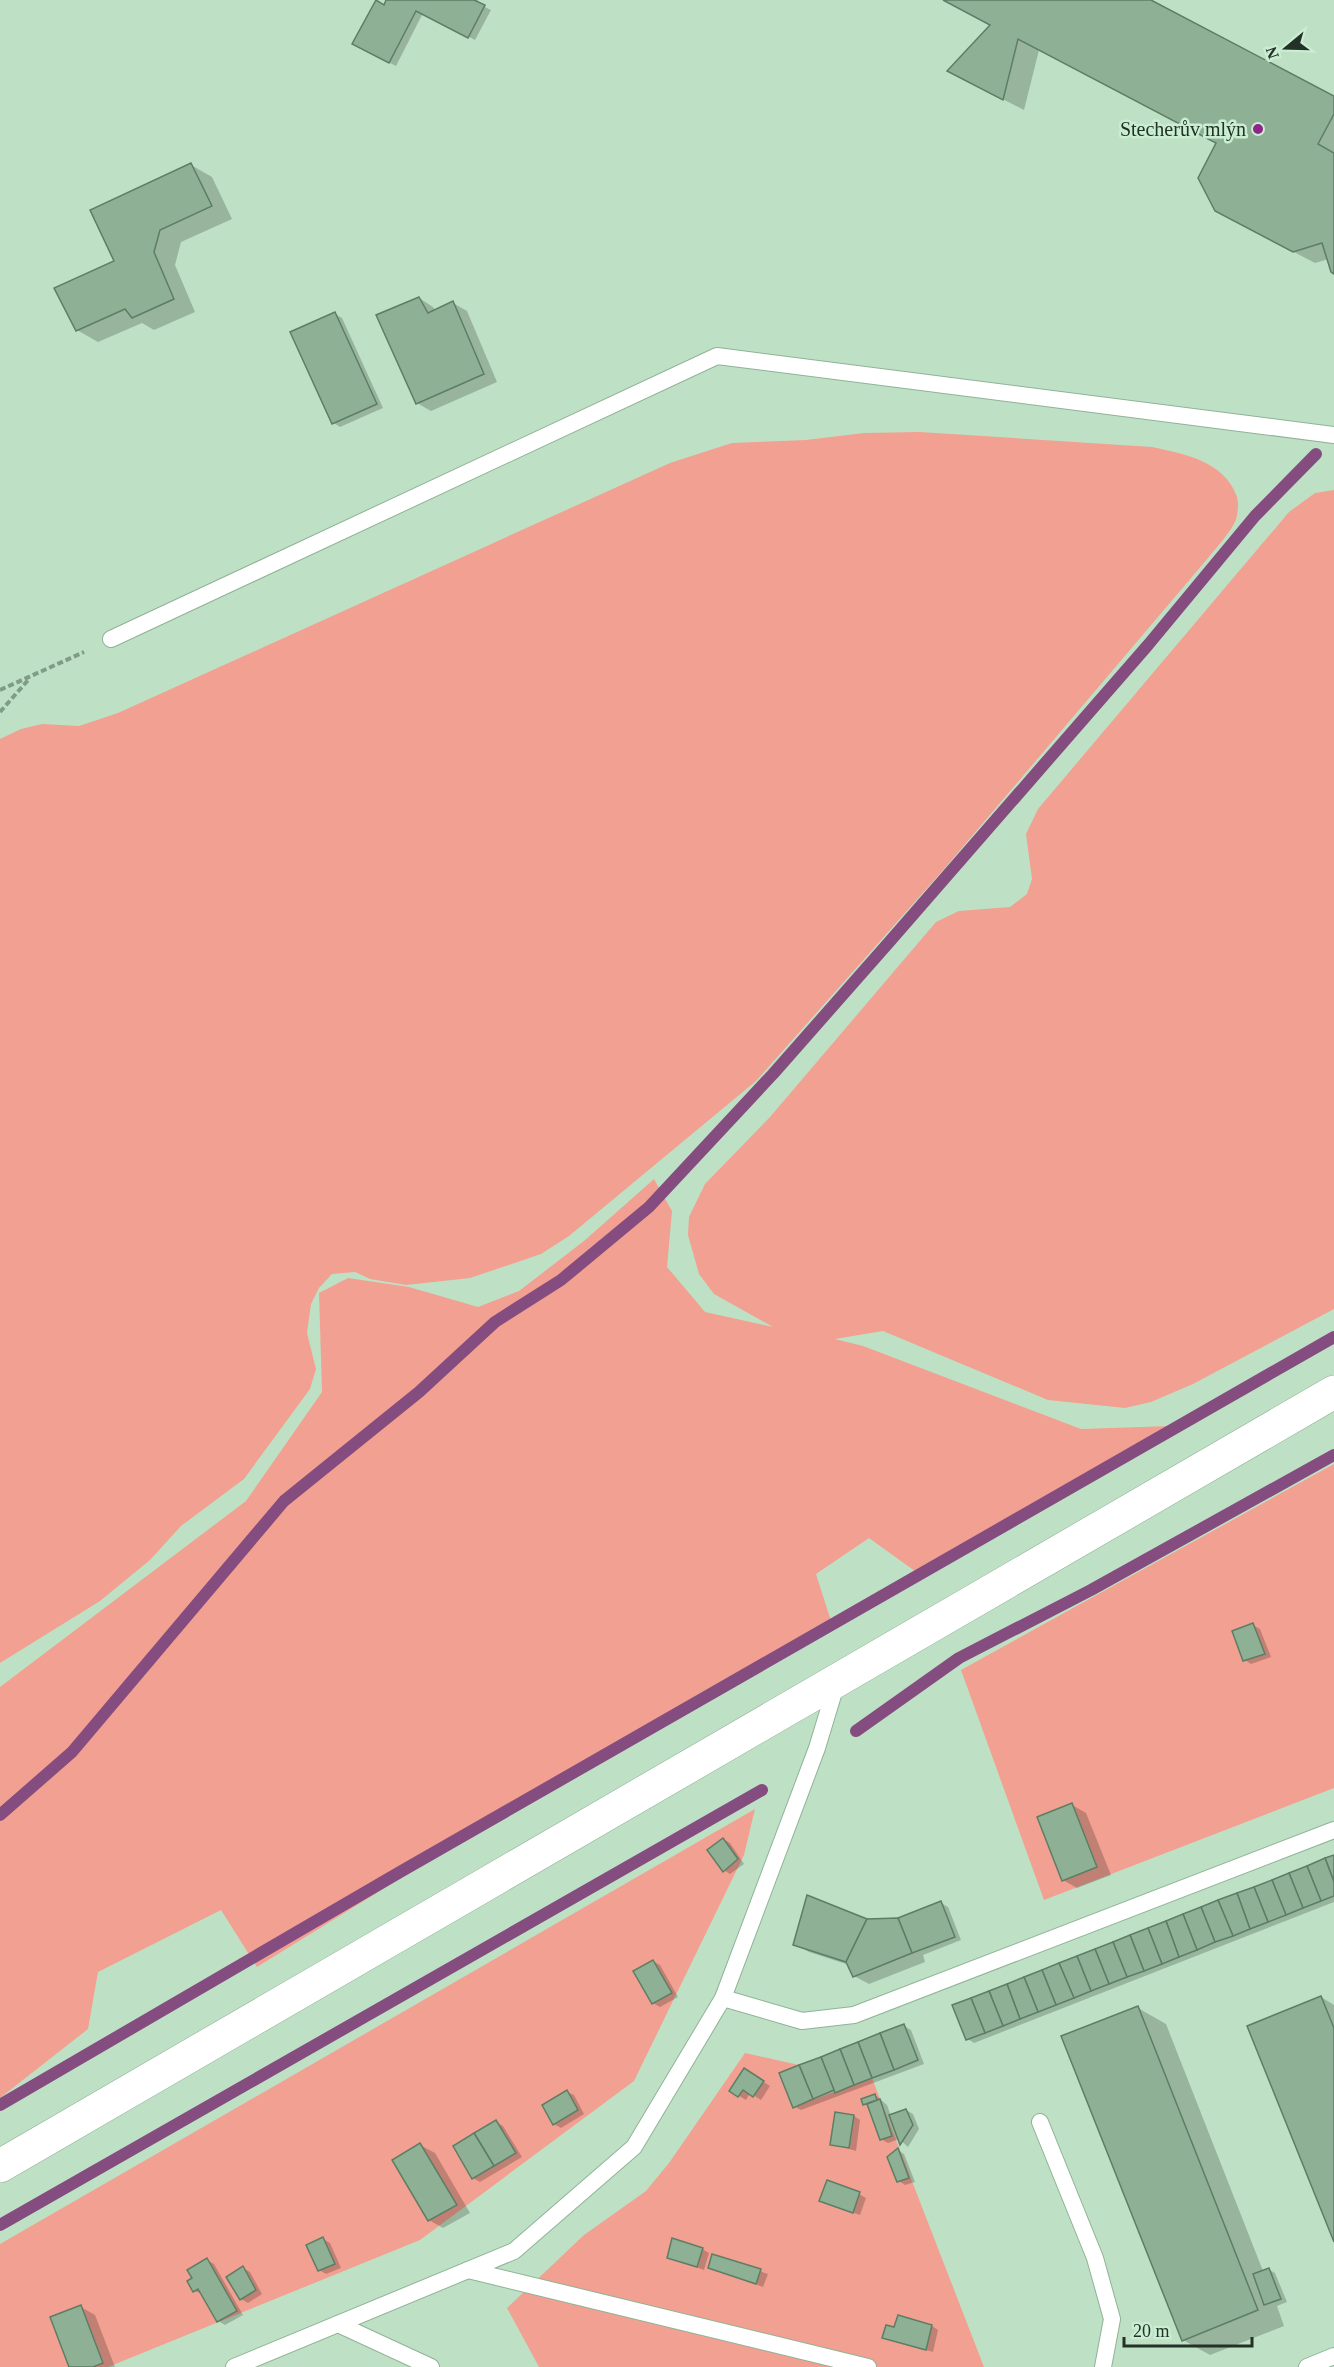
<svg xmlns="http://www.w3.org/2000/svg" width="1334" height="2367" font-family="'Times New Roman',serif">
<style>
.green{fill:#f2a091}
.shadow{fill:#0003}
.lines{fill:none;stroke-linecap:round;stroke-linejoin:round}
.stream{stroke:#844c7f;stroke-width:12}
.building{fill:#8eb196;stroke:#5d7e64;stroke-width:1.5}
.service-casing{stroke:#90b297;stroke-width:18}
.secondary-casing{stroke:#90b297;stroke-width:34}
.path{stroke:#809b86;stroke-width:4;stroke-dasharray:6 3;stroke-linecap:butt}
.service{stroke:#fff;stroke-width:16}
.secondary{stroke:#fff;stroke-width:33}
.poi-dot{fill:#902589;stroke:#caeed2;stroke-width:2}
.labels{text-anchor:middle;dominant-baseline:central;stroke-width:5;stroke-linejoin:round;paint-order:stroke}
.poi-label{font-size:20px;fill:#233126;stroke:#caeed2;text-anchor:end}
</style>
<rect width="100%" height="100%" fill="#bee1c5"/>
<!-- green -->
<g class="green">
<path d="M920,432l232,15c33,7 72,14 85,50 2,7 1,20 -3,27 -7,12 -17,23 -26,34l-264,311 -188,212 -187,155 -28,18 -71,24 -64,7 -36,-6 -15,-7 -23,2 -13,14 -8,16 -4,29 9,36 -6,20 -66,90 -63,47 -31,34 -50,41 -100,62v-924l21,-10 21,-5 37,2 39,-13 552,-250 62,-20 74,-3 58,-7z"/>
<polygon points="1334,490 1334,1309 1193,1384 1151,1402 1125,1408 1048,1400 883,1331 835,1339 863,1346 1081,1429 1171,1426 919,1574 869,1538 816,1574 831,1621 697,1695 257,1967 221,1910 98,1972 88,2029 0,2098 0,1687 246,1501 322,1392 319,1293 348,1278 409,1287 478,1307 519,1291 584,1241 654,1179 672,1211 667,1267 705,1312 773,1327 714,1294 699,1274 688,1235 689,1217 705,1184 770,1117 936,922 959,911 1010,907 1027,894 1032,879 1026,834 1038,809 1289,512 1315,493"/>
<polygon points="1334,1464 1334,1788 1044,1900 961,1670"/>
<polygon points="755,1809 744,1855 634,2081 420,2240 108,2367 0,2367 0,2244"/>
<polygon points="745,2053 799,2065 779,2073 793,2107 872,2078 984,2367 539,2367 507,2308 584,2235 646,2191 669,2163"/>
</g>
<!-- shadow -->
<g class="shadow">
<polygon points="388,0 478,0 477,3 491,10 475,40 423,13 396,66 354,44"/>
<polygon points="943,0 1148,0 1334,98 1334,272 1329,259 1315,263 1238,223 1218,143 1039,50 1024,110 970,82 991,25"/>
<polygon points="191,165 212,177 232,219 181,242 175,265 195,312 154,330 142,323 98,342 77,330 116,262"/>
<polygon points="419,298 433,307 436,311 453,303 467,311 497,382 431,411 417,403"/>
<polygon points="335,314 342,318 383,408 340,427 334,423"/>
<polygon points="1253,1625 1260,1629 1271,1657 1251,1664 1245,1660"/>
<polygon points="1072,1805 1086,1813 1111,1875 1077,1888 1063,1880"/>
<polygon points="723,1839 730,1843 744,1864 730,1874 724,1870"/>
<polygon points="1334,1857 1334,1902 974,2043 968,2039"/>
<polygon points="941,1903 948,1907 961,1940 923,1955 925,1962 869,1984 854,1976 849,1965 809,1952 795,1944 867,1920 898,1920"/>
<polygon points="653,1961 660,1965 678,1997 660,2007 653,2003"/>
<polygon points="1321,1997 1334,2005 1334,2238"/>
<polygon points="1138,2008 1166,2024 1263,2271 1268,2269 1275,2273 1287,2302 1277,2306 1284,2326 1210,2355 1183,2340"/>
<polygon points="904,2026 911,2030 924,2064 801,2110 794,2106"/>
<polygon points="751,2074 770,2086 761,2100 750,2093 746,2100 731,2091"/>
<polygon points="567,2092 574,2095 584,2114 561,2128 554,2124"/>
<polygon points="875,2095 887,2105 891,2116 906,2110 913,2114 919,2129 908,2147 899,2139 888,2143 881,2139 869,2107 865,2104"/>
<polygon points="854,2116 860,2120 856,2151 832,2144"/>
<polygon points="496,2122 503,2126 522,2157 480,2182 473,2178"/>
<polygon points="420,2145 435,2153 470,2213 443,2228 429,2220"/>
<polygon points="898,2150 904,2154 915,2182 905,2185 899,2181"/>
<polygon points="859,2194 866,2198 860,2215 828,2204"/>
<polygon points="323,2239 330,2243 341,2268 326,2274 319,2270"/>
<polygon points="702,2249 709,2253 704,2270 668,2257"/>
<polygon points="713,2255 768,2274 763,2287 709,2267"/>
<polygon points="207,2260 214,2264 243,2315 225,2325 218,2321 203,2294 194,2291 194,2278"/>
<polygon points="243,2268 250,2272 262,2294 248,2303 241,2299"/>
<polygon points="81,2307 95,2315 115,2367 70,2367"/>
<polygon points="932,2326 938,2330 933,2352 884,2337 895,2329"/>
</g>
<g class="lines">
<!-- stream -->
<g class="stream">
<polyline points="856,1731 959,1658 1091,1590 1334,1455"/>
<polyline points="0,1815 72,1752 284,1501 419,1392 495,1322 561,1280 649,1207 773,1074 891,940 1148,645 1255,516 1316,454"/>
<polyline points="0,2105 400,1872 1334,1337"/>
<polyline points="0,2225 762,1790"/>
</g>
</g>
<!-- building -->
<g class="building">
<polygon points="376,0 384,5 386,0 474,0 485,5 468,38 416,11 389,63 352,44"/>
<polygon points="943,0 1151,0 1334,96 1334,114 1318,144 1334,153 1334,274 1331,272 1322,243 1293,252 1215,211 1198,178 1216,143 1018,39 1003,100 947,71 990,25"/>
<polygon points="191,163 212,206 160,230 154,252 174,299 132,318 125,309 76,331 54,288 114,261 90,210"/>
<polygon points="419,297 428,313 453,301 484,374 416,404 376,315"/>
<polygon points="335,312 377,404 332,424 290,332"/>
<polygon points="1253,1623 1265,1654 1243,1661 1232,1631"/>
<polygon points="1072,1803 1097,1867 1062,1881 1037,1817"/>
<polygon points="723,1838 738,1859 723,1872 707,1850"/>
<polygon points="1334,1855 1334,1882 1325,1858"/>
<polygon points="1325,1858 1334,1882 1334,1896 1321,1901 1307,1866"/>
<polygon points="1307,1866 1321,1901 1303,1908 1289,1873"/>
<polygon points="1289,1873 1303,1908 1286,1915 1272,1880"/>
<polygon points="1272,1880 1286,1915 1268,1922 1254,1887"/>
<polygon points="1254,1887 1268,1922 1250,1929 1237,1893"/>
<polygon points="1237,1893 1250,1929 1233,1936 1218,1900"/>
<polygon points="807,1895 867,1919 846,1962 793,1945"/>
<polygon points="1218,1900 1233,1936 1215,1942 1201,1907"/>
<polygon points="941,1901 955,1937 912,1953 898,1918"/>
<polygon points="1201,1907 1215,1942 1197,1950 1183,1914"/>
<polygon points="1183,1914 1197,1950 1179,1957 1166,1921"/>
<polygon points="898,1918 912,1953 853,1977 846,1962 867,1919"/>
<polygon points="1166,1921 1179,1957 1162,1964 1148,1928"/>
<polygon points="1148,1928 1162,1964 1144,1971 1130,1935"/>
<polygon points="1130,1935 1144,1971 1127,1977 1113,1942"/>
<polygon points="1113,1942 1127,1977 1109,1984 1095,1949"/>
<polygon points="1095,1949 1109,1984 1091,1991 1077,1956"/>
<polygon points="1077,1956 1091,1991 1074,1998 1059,1963"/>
<polygon points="653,1960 672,1993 652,2004 633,1971"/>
<polygon points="1059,1963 1074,1998 1056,2005 1042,1970"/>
<polygon points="1042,1970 1056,2005 1038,2012 1024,1977"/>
<polygon points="1024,1977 1038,2012 1020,2019 1007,1984"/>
<polygon points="1007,1984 1020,2019 1003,2026 989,1991"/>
<polygon points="989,1991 1003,2026 985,2033 971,1998"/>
<polygon points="1321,1996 1334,2028 1334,2242 1247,2026"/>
<polygon points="971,1998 985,2033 966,2040 952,2005"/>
<polygon points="1138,2006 1258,2310 1182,2341 1061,2036"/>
<polygon points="904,2024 918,2060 894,2070 880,2033"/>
<polygon points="880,2033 894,2070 872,2078 858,2042"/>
<polygon points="858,2042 872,2078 854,2085 840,2049"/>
<polygon points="840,2049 854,2085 835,2093 821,2057"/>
<polygon points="821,2057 834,2090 813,2099 799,2065"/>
<polygon points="799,2065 813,2099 793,2108 779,2073"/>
<polygon points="744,2068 764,2081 753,2097 743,2090 738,2097 729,2091"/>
<polygon points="567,2090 578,2110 553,2125 542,2105"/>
<polygon points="875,2094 877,2100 863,2105 861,2099"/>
<polygon points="880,2099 892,2136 880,2140 867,2104"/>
<polygon points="906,2109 913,2125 900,2145 889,2115"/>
<polygon points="835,2112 854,2115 849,2148 830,2145"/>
<polygon points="496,2120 516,2153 494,2166 474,2133"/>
<polygon points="474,2133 494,2166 472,2179 453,2146"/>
<polygon points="420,2143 457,2205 428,2221 392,2160"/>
<polygon points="898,2148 909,2178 897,2182 887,2157"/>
<polygon points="827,2180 860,2192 853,2213 819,2201"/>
<polygon points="323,2237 335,2264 318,2271 306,2245"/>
<polygon points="672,2238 703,2248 697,2267 667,2258"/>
<polygon points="712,2254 761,2269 756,2284 708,2268"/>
<polygon points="207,2258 237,2311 217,2322 198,2289 193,2292 187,2281 192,2278 187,2270"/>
<polygon points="243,2266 256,2290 240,2300 226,2277"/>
<polygon points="1269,2268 1281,2299 1264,2305 1253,2274"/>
<polygon points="81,2305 103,2363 93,2367 69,2367 50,2317"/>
<polygon points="898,2315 932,2325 926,2350 882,2338 886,2325 894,2327"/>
</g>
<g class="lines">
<!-- service casing -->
<g class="service-casing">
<g id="service">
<polyline points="111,639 717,356 1334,435"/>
<polyline points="723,1998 802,2021 854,2015 1334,1830"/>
<polyline points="1040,2122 1095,2258 1112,2319 1103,2367"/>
<polyline points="468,2270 868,2367"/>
<polyline points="338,2324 431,2367"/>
<polyline points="234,2367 514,2251 634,2147 723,1998 817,1748 837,1682"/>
<polyline points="1307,2367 1334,2356"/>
</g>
</g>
<!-- secondary casing -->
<g class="secondary-casing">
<polyline id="secondary" points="0,2166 1334,1392"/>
</g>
<!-- path -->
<g class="path">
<polyline points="0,690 84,652"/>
<polyline points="0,712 29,679"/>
</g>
<!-- service -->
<use href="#service" class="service"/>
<!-- secondary -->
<use href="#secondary" class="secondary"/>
</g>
<!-- markers -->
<circle class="poi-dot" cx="1258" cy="129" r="6"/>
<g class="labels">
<!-- poi labels -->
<g class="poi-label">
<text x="1246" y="129">Stecherův mlýn</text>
</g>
</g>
<!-- north arrow -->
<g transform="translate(1286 48) rotate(251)" stroke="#caeed2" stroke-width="4.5" paint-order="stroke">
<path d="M0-4.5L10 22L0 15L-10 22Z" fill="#233126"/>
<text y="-9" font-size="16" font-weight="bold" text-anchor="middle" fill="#233126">N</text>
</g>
<!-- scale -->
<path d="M1124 2337v9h128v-9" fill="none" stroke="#233126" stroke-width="3"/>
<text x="1133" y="2337" font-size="18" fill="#233126" stroke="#caeed2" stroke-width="4.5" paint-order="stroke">20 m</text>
</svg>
